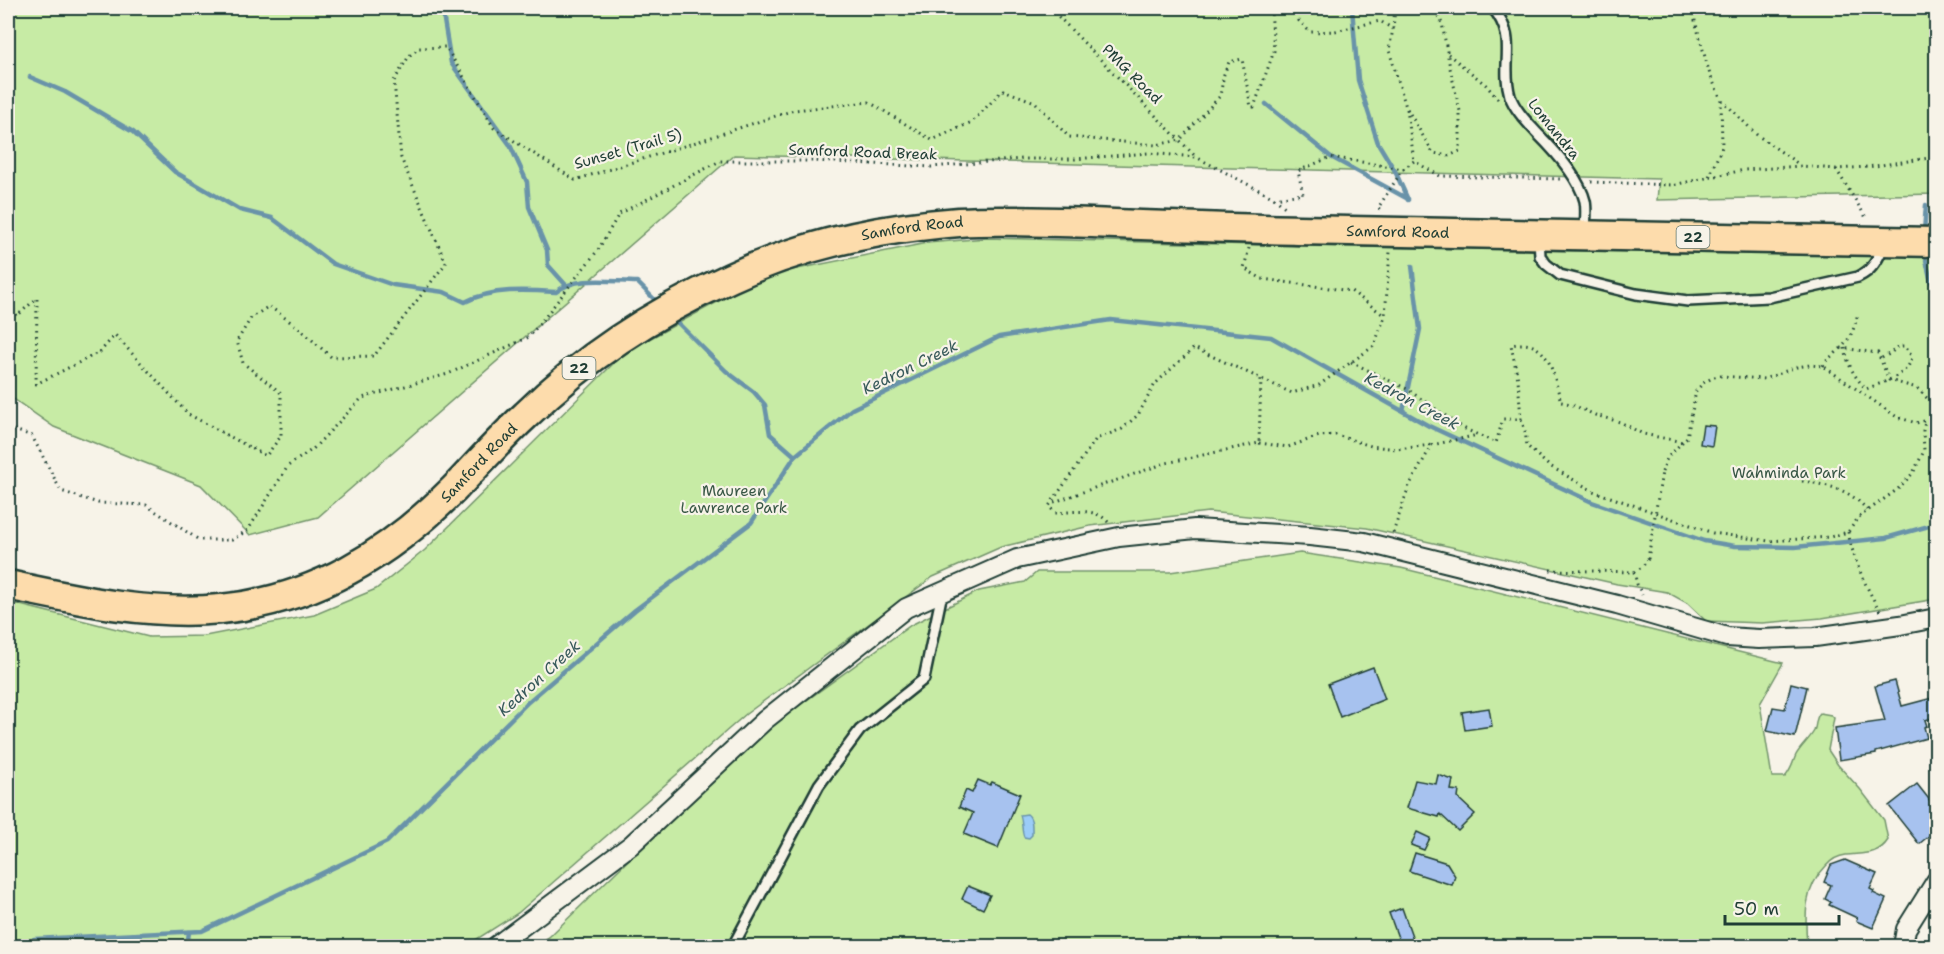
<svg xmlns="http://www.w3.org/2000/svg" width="1944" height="954" font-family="'Shantell Sans',sans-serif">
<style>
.green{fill:#c7eba5;stroke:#73946c;stroke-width:1.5}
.water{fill:#9bccf7;stroke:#6993a9;stroke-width:1.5}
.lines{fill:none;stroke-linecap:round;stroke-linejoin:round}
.stream{stroke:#6993a9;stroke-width:4.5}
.building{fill:#a7c2ef;stroke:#1f3d34;stroke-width:1.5}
.service-casing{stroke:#1f3d34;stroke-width:14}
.minor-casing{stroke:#1f3d34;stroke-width:22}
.primary-casing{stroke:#1f3d34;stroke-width:33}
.path{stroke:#1f3d34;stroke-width:3;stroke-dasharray:1.5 4.5;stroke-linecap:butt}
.service{stroke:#f7f3e8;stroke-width:9}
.minor{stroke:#f7f3e8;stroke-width:18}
.primary{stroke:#fddcac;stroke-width:28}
.path-bridge{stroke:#1f3d34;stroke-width:3;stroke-dasharray:1.5 4.5;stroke-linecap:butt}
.labels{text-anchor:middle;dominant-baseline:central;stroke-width:4.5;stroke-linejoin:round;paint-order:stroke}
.shield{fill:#f7f3e8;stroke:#60746a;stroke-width:1.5}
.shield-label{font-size:14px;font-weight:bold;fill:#1f3d34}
.street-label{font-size:15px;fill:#1f3d34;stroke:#f7f3e8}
.park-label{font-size:15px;fill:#385745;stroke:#f7f3e8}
.water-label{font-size:16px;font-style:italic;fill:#385a5b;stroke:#f7f3e8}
</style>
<rect width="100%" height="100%" fill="#f7f3e8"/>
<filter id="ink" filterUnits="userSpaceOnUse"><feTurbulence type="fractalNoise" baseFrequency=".0167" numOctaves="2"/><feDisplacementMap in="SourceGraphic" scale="12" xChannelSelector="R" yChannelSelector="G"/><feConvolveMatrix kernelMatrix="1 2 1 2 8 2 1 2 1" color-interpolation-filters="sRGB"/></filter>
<g filter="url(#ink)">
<!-- green -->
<g class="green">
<polygon points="8,8 1936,8 1936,194 1657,200 1659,179 734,155 318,517 250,535 201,485 54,427 8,395"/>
<polygon points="987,238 1301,246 1936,257 1936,599 1822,618 1762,623 1706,621 1687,603 1667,592 1617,584 1367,528 1208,512 1090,526 1001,547 933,577 746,714 518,913 466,946 8,946 8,602 149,637 205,636 314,615 376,589 425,550 625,352 767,275 927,243"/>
<path d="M1300,553l101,15 382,95 -23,41 12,73h13c7,-8 7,-13 11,-22 5,-9 13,-15 18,-24 3,-7 1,-13 6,-18l11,2 3,3 -6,32 10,15 22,24 24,31 4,20c-10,16 -26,13 -42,15 -9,1 -15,5 -20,11 -23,23 -21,51 -19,80h-1272l14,-9 204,-198 158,-114 68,-34 46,-9 12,-10h133z"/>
</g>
<!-- water -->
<path class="water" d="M1027,814c6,4 5,14 5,21l-3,3 -5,-1c-3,-7 -1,-14 -4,-22z"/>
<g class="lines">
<!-- stream -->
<g class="stream">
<polyline points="442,8 451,63 510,145 527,182 529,207 547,250 548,265 565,284"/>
<polyline points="1352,8 1358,80 1378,143 1395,171 1408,200"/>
<path d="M30,77l35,15 68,40 42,40 65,38 32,8 61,46 60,21 51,7 21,10c27,-14 61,-12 91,-10 20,-17 56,-10 81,-10l21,21"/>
<polyline points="1266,104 1331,157 1408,199"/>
<polyline points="1924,232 1926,205"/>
<polyline points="1926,260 1931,282 1936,293"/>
<polyline points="678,323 726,371 754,392 765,405 770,434 795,456"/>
<polyline points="1403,411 1420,329 1412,266"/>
<polyline points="34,939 202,931 387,842 528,702 635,610 751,523 795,456 852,409 999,337 1111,320 1271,337 1429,426 1592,502 1704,541 1735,546 1795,547 1886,538 1936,524"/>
<polyline points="187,946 189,932"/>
</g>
</g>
<!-- building -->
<g class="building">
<polygon points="1703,425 1715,426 1712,446 1700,444"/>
<polygon points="1373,667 1385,699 1340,717 1328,684"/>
<polygon points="1895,681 1902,706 1936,697 1936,717 1925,720 1927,726 1924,727 1927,738 1876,752 1876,754 1839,760 1835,728 1885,721 1875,686"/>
<polygon points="1791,683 1807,687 1795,737 1767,731 1773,707 1785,709"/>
<polygon points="1489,708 1492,726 1465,730 1462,712"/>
<polygon points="1438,775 1453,780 1451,790 1459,791 1458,798 1475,814 1458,831 1440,814 1439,817 1407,808 1415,780 1436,784"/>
<polygon points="978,780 990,785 992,782 1020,794 998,848 964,834 973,813 959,807 966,790 972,793"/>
<polygon points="1917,784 1936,808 1936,830 1919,844 1889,806"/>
<polygon points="1417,832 1430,838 1424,850 1411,845"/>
<polygon points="1415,853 1447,863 1455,876 1452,885 1409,871"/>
<polygon points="1845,860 1877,874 1870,889 1874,891 1873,893 1886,899 1873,928 1856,921 1857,918 1829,905 1831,902 1825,899 1831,885 1824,882 1831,865"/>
<polygon points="968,886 990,895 983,909 962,899"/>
<polygon points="1402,908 1413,939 1400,943 1389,913"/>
</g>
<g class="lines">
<!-- service casing -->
<g class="service-casing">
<g id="service">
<path d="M1493,8c26,32 7,54 17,88 5,14 17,26 27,37 17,17 42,44 48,68 2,9 0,22 0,32"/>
<path d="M1539,238l1,18 6,8 14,11 76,19 52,7 81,-4 89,-20c15,-7 19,-17 26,-31"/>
<polyline points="733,946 819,785 860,730 924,679 942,593"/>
</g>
</g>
<!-- minor casing -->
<g class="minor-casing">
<g id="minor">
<polyline points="496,946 631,845 765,720 906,608 1017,559 1119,537 1195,529 1310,536 1364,542 1617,605 1727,637 1759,639 1815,637 1900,625 1936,618"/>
<polyline points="1903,946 1906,929 1936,881"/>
</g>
</g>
<!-- primary casing -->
<g class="primary-casing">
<g id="primary">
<path id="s1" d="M8,585c70,15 141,31 213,24 94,-9 168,-55 233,-120 24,-25 47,-51 72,-74 59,-58 129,-103 204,-137 71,-33 151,-50 229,-56 44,-3 89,0 133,1 69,3 138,5 206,7 213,4 426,8 638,12"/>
</g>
</g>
<!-- path -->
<g class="path">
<polyline points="1050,8 1195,156"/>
<polyline points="1298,8 1299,21 1310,32 1335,31 1380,21 1393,29 1389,50 1406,107 1433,153 1449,156 1460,151 1460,111 1450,68 1442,23 1433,8"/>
<polyline points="1694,8 1694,17 1710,75 1721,99 1722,147 1708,179"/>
<polyline points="1393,29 1395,8"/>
<polyline points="1448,54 1486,85 1498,99"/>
<polyline points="1722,100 1757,135 1800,165"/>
<polyline points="1407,109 1414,161"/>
<polyline points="1836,169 1867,219"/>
<polyline points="1591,182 1673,185 1744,170 1801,166 1836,169 1868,167 1936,157"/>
<polyline points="1274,198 1286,208"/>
<polyline points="1380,209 1378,208 1403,169"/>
<polyline points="1249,248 1244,268 1262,279 1351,291 1385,316"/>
<polyline points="8,298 17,316 37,298 36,384 100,352 115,335 188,414 266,456 281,436 281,393 243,363 237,341 251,318 269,306 300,329 331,357 374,356 446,263 401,158 394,81 409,56 419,48 446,47 494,128 575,180 681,147 794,110 869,102 932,140 972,122 1003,90 1035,102 1069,137 1156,145 1180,140 1220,96 1224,74 1229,62 1242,59 1251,107 1254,107 1274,51 1271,8"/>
<polyline points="1841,348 1878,353 1889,380 1917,388 1936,407"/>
<path d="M1845,348c3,18 9,28 21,41 17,-7 42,-13 46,-32l-7,-11h-7l-7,7 -11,6"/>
<polyline points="1351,362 1407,389 1463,428 1496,443 1503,419 1521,419 1525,431 1527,446 1548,465 1593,491 1713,533 1769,541 1830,537 1848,532 1859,517 1898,489 1913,473 1924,451 1923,430 1925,422"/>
<path d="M1823,366c4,-7 8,-9 14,-14 13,-11 18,-24 21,-40"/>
<path d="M1521,419l-3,-40 -7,-34c39,-8 42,29 50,57l10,2 24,11 25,7 23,12 40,8"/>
<polyline points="8,428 32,436 61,491 98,503 146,505 199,540 232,540 248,530 288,466 313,449 362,398 448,374 529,337 598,250 619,214 720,161 814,161 932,167 1022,159 1075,159 1148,153 1196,157 1274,198 1303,194 1298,171 1331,157 1403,169 1414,161 1440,176 1561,179"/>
<polyline points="1259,443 1288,447 1319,436 1336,435 1371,446 1397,449 1432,445"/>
<polyline points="1662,472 1667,458 1687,437 1696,391 1703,383 1714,377 1721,376 1764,379 1797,367 1810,365 1823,366 1897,417 1916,423 1936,418"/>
<path d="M1802,481c28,5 47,7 66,30"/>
<polyline points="1054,502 1166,463 1259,443 1261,378"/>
<path d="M1108,522c-13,-15 -35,-10 -53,-9l-6,-7 47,-67 26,-10 16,-14 17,-31 39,-36 98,45 27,-8 55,-39 11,-30 5,-64"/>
<path d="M1848,532c6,30 18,55 33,81"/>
<polyline points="1393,533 1409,486 1432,445 1478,435"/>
<polyline points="1550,570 1634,572 1642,567 1648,559"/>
<polyline points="1634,572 1637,584 1642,595"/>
</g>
<!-- service -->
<use href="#service" class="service"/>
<!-- minor -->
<use href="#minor" class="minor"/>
<!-- primary -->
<use href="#primary" class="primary"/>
<!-- path-bridge -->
<polyline class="path-bridge" points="1648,559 1662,472"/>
</g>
</g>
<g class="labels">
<!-- shield labels -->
<g class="shield">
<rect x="1676.5" y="226" width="33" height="22" rx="4.5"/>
<rect x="562.5" y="357" width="33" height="22" rx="4.5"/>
</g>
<g class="shield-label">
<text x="1693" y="237">22</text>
<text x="579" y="368">22</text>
</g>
<!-- street labels -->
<g class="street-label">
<text transform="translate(1132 74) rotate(45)">PMG Road</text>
<text transform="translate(1554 129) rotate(51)">Lomandra</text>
<text transform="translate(628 149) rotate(-16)">Sunset (Trail 5)</text>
<text transform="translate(863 152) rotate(2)">Samford Road Break</text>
<text stroke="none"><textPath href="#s1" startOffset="1023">Samford Road</textPath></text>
<text stroke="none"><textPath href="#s1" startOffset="1509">Samford Road</textPath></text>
<text stroke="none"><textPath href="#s1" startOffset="519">Samford Road</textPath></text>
</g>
<!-- park labels -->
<g class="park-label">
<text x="1789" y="473">Wahminda Park</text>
<text x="734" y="491">Maureen<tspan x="734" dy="17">Lawrence Park</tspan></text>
</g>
<!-- water labels -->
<g class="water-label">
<text transform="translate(910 367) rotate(-26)">Kedron Creek</text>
<text transform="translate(1412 401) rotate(28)">Kedron Creek</text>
<text transform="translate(539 678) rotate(-42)">Kedron Creek</text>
</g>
</g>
<!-- margin -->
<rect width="1944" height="954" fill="none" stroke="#f7f3e8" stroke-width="30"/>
<rect x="15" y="15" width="1914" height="924" fill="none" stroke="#1f3d34" stroke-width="2" filter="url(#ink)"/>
<!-- scale -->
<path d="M1725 915v9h114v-9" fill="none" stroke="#1f3d34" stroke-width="3"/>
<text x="1734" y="915" font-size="18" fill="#1f3d34" stroke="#f7f3e8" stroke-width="4.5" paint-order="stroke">50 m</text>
</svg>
